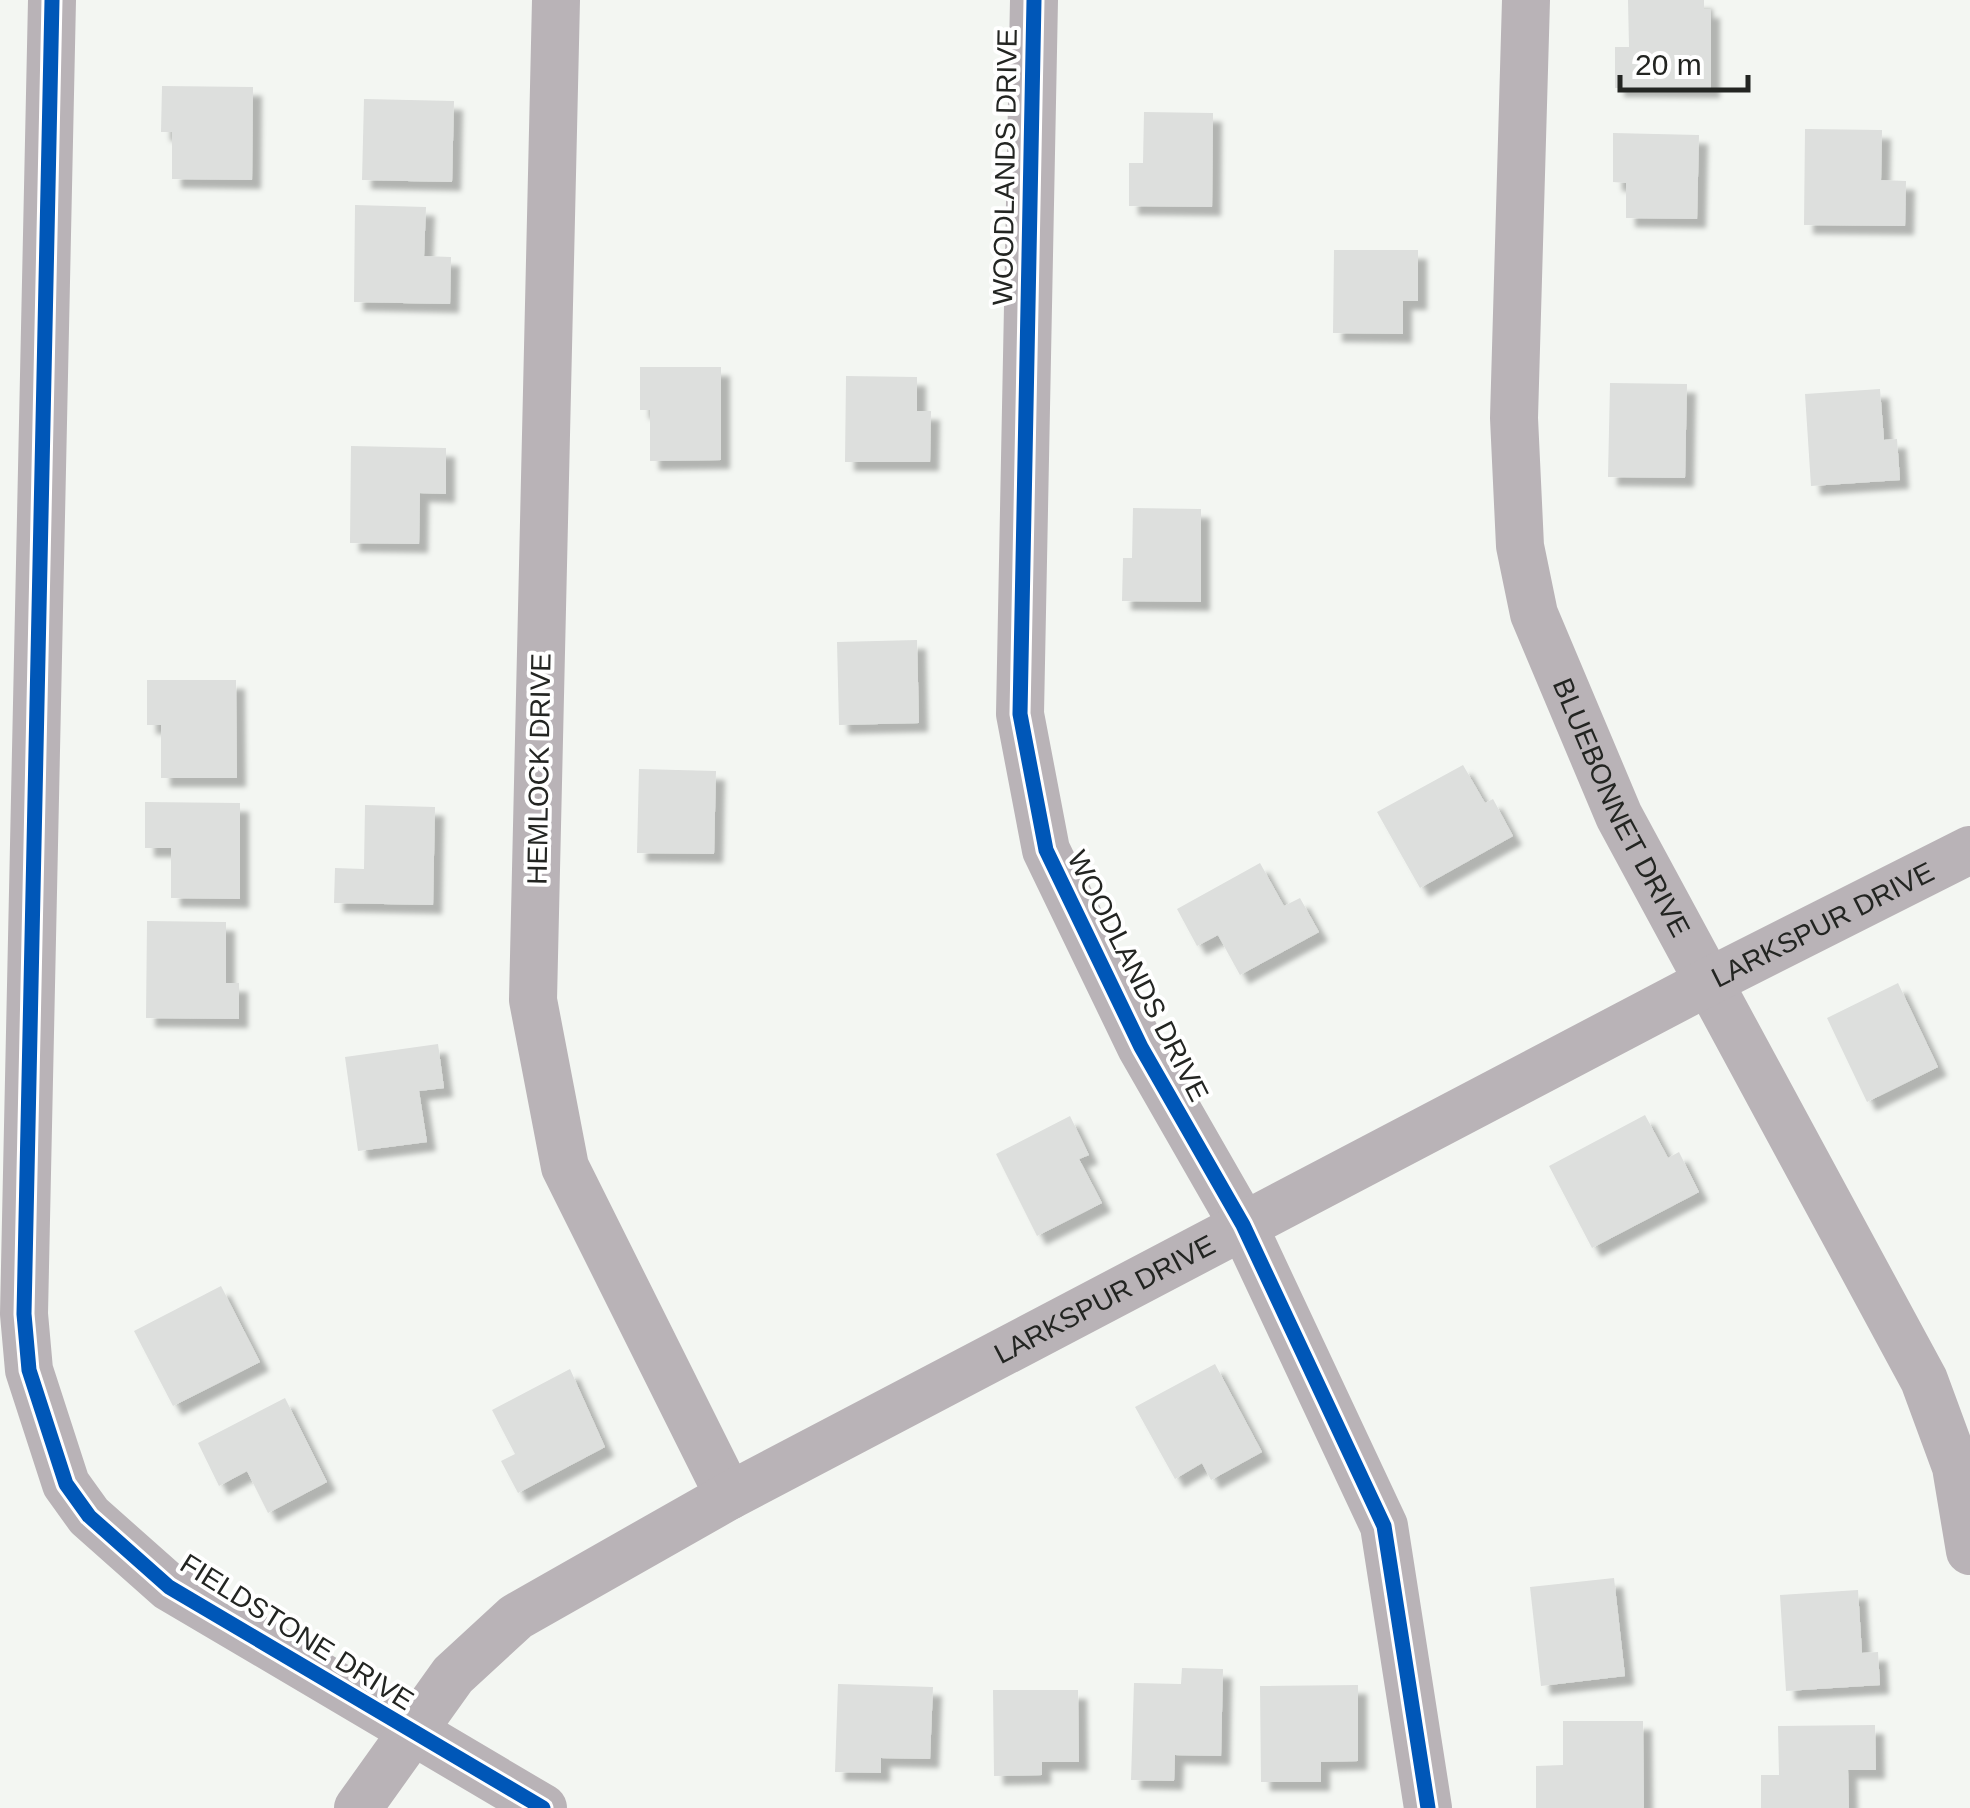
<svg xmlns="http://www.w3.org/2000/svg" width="1970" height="1808" font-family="Helvetica,sans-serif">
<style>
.building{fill:#dddfdd;filter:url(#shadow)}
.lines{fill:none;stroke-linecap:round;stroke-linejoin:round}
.minor{stroke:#b9b3b7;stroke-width:48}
.cycleway-casing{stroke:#fff;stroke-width:21}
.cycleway{stroke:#0057b8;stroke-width:15}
.labels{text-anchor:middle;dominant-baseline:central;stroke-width:8;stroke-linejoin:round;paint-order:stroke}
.street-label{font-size:28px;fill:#232522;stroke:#fff}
</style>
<defs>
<filter id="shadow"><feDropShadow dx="9" dy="9" stdDeviation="2.5" flood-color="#0004"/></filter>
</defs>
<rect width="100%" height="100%" fill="#f3f6f2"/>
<!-- building -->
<g class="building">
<polygon points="1628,0 1704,0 1704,9 1711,9 1711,89 1615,88 1615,47 1629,47"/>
<polygon points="162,86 253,87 252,180 172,179 172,132 161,132"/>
<polygon points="364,99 454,101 452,182 362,180"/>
<polygon points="1144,112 1213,113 1212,207 1129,206 1129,163 1143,163"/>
<polygon points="1805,129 1882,130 1881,180 1906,181 1905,226 1804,225"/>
<polygon points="1613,133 1699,135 1697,219 1626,218 1626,183 1613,182"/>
<polygon points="355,205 426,207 424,256 451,257 450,304 354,302"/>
<polygon points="1334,250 1418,250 1418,301 1403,301 1403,334 1333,333"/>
<polygon points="640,367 721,367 721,460 650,461 650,410 640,410"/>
<polygon points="846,376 917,377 917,411 931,411 930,462 845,462"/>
<polygon points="1610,383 1687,384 1685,478 1608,477"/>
<polygon points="1880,389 1884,440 1897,439 1900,480 1811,486 1805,394"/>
<polygon points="351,446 446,448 446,494 420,493 419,544 350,543"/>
<polygon points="1133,508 1201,509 1201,602 1122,601 1123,558 1132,558"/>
<polygon points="917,640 919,723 839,725 837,642"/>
<polygon points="147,680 236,680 237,778 161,778 161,725 147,725"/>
<polygon points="1463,765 1485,803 1493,799 1513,836 1420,888 1377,812"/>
<polygon points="639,769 716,771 714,854 637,853"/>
<polygon points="145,802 240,803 240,899 171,898 171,848 145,848"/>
<polygon points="365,805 435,807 433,905 334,903 335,868 364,869"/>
<polygon points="1260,863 1284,906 1300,898 1319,932 1240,975 1218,935 1197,946 1177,909"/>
<polygon points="147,921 226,922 226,983 239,983 239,1019 146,1018"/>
<polygon points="1898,983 1938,1067 1867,1102 1827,1018"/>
<polygon points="438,1044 444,1088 419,1091 427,1142 358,1151 345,1057"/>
<polygon points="1645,1115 1668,1158 1679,1152 1699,1192 1592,1248 1549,1166"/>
<polygon points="1070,1116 1089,1155 1079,1159 1102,1203 1037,1236 996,1154"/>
<polygon points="221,1286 260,1362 173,1406 134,1331"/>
<polygon points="1215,1364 1262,1452 1211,1480 1202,1463 1175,1479 1135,1407"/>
<polygon points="570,1369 605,1447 518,1493 501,1461 515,1454 492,1410"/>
<polygon points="285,1398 327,1482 268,1513 247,1471 219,1486 198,1443"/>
<polygon points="1614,1578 1625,1676 1541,1686 1530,1587"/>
<polygon points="1858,1590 1862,1653 1878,1652 1880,1685 1786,1691 1780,1595"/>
<polygon points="1182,1668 1223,1669 1221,1756 1175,1755 1174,1781 1131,1780 1134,1683 1181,1684"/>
<polygon points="838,1684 933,1687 930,1759 881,1758 881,1773 835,1772"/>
<polygon points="1358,1685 1358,1761 1321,1762 1321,1782 1261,1782 1260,1686"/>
<polygon points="993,1690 1078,1690 1079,1762 1042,1762 1042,1775 994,1776"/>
<polygon points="1563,1721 1643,1721 1644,1808 1536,1808 1536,1766 1563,1765"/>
<polygon points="1875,1725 1876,1770 1848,1770 1849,1808 1761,1808 1761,1775 1779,1775 1778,1726"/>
</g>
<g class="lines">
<!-- minor -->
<g class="minor">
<polyline points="52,0 24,1314 29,1370 66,1484 89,1516 169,1587 543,1808"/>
<polyline points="556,0 533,1000 565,1167 729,1496"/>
<polyline points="1034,0 1020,714 1046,850 1141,1047 1243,1225 1384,1526 1428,1808"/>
<path id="s1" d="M1526,0l-12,418 6,128 14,68 85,202 305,564 32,87 14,84"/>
<path id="s2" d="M358,1808l95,-133 63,-58 213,-121 979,-514 262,-132"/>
</g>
<!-- cycleway casing -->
<g class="cycleway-casing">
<g id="cycleway">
<polyline points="52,0 24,1314 29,1370 66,1484 89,1516 169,1587 543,1808"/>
<polyline points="1034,0 1020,714 1046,850 1141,1047 1243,1225 1384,1526 1428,1808"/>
</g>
</g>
<!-- cycleway -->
<use href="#cycleway" class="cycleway"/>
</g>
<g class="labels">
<!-- street labels -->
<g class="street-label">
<text transform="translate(1005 167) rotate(-89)">WOODLANDS DRIVE</text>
<text transform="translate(539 769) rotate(-89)">HEMLOCK DRIVE</text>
<text stroke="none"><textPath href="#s1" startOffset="828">BLUEBONNET DRIVE</textPath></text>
<text stroke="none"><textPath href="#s2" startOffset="1728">LARKSPUR DRIVE</textPath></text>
<text transform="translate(1138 976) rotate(63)">WOODLANDS DRIVE</text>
<text stroke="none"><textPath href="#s2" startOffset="918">LARKSPUR DRIVE</textPath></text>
<text transform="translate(297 1632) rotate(32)">FIELDSTONE DRIVE</text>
</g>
</g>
<!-- scale -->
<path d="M1620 75v15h128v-15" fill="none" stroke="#232522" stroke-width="5"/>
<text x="1635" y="75" font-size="30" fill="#232522" stroke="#ffffff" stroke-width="8" paint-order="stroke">20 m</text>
</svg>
